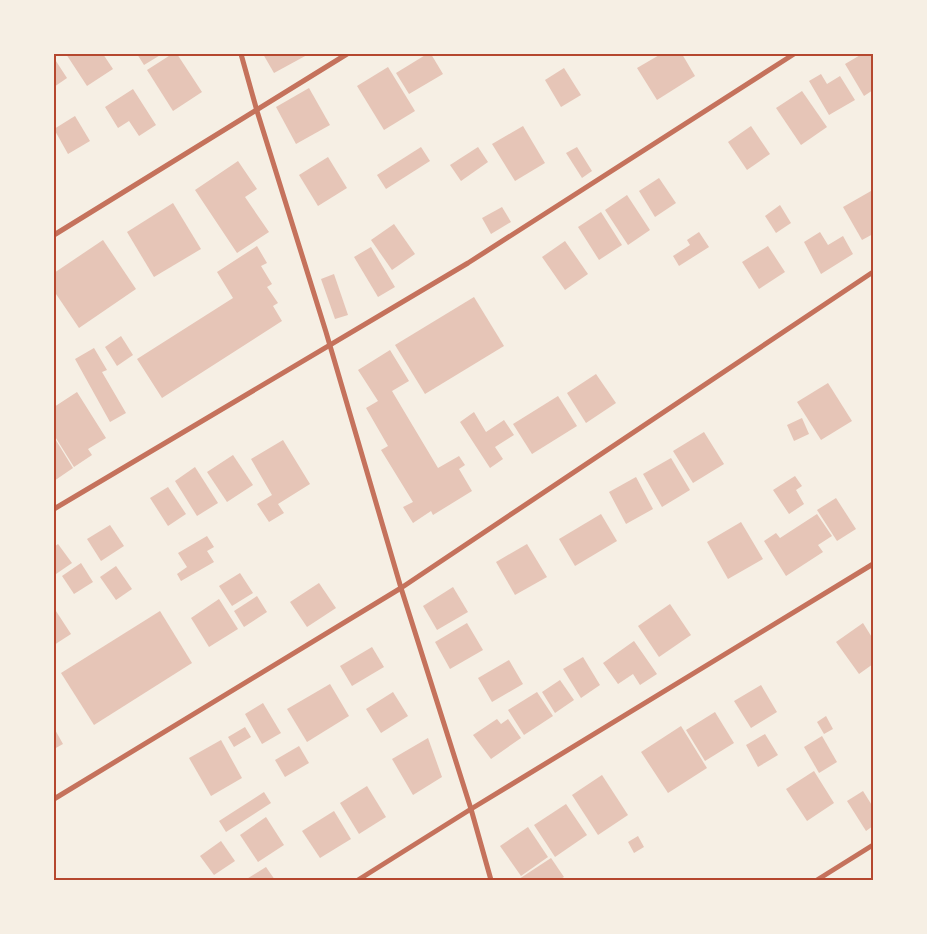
<svg xmlns="http://www.w3.org/2000/svg" width="927" height="934" font-family="'Zilla Slab',serif">
<style>
.building{fill:#e6c5b7}
.lines{fill:none;stroke-linecap:round;stroke-linejoin:round}
.minor{stroke:#c5725c;stroke-width:5}
.neatline{fill:none;stroke:#b5482f;stroke-width:2}
</style>
<rect width="100%" height="100%" fill="#f6efe4"/>
<!-- building -->
<g class="building">
<polygon points="66,54 103,54 113,69 87,86"/>
<polygon points="137,54 162,54 144,65"/>
<polygon points="172,54 177,54 202,92 173,111 147,70"/>
<polygon points="263,54 306,54 307,55 274,73"/>
<polygon points="427,54 431,54 443,74 409,94 396,73"/>
<polygon points="661,54 682,54 695,76 657,100 637,68"/>
<polygon points="862,54 873,54 873,90 864,96 845,64"/>
<polygon points="54,58 67,78 54,87"/>
<polygon points="388,67 415,111 384,130 357,86"/>
<polygon points="564,68 581,95 561,107 545,80"/>
<polygon points="821,74 827,84 840,76 855,100 829,115 809,81"/>
<polygon points="309,88 330,125 296,144 276,107"/>
<polygon points="133,89 156,125 139,136 129,121 118,128 105,107"/>
<polygon points="802,91 827,127 801,145 776,108"/>
<polygon points="75,116 90,141 68,154 54,129"/>
<polygon points="523,126 545,163 515,181 492,144"/>
<polygon points="751,126 770,154 747,170 728,142"/>
<polygon points="421,147 430,161 386,189 377,175"/>
<polygon points="478,147 488,162 461,181 450,165"/>
<polygon points="577,147 592,171 582,178 566,153"/>
<polygon points="328,157 347,188 318,206 299,175"/>
<polygon points="238,161 257,189 245,197 269,232 237,253 195,190"/>
<polygon points="659,178 676,203 655,217 639,191"/>
<polygon points="871,191 873,196 873,234 862,240 843,207"/>
<polygon points="627,195 650,230 628,245 605,210"/>
<polygon points="173,203 201,249 154,277 127,232"/>
<polygon points="780,205 791,223 776,233 765,216"/>
<polygon points="502,207 511,222 491,234 482,218"/>
<polygon points="601,212 622,245 599,260 578,227"/>
<polygon points="394,224 415,254 392,270 371,240"/>
<polygon points="699,232 709,247 679,266 673,256 690,245 687,240"/>
<polygon points="820,232 828,245 843,236 853,254 821,274 804,242"/>
<polygon points="103,240 136,289 79,328 54,291 54,273"/>
<polygon points="565,241 588,274 565,290 542,257"/>
<polygon points="257,246 267,263 261,266 272,284 267,287 278,303 273,306 282,321 162,398 137,359 233,298 217,272"/>
<polygon points="768,246 785,272 759,289 742,262"/>
<polygon points="371,247 395,287 378,297 354,257"/>
<polygon points="334,274 348,315 335,319 321,279"/>
<polygon points="474,297 504,346 425,394 395,345"/>
<polygon points="121,336 133,355 117,366 105,347"/>
<polygon points="94,348 107,370 102,372 126,413 110,422 75,359"/>
<polygon points="390,350 409,381 392,391 438,468 459,456 465,465 459,469 472,491 433,515 431,511 413,523 403,507 413,502 381,450 388,446 366,408 378,401 358,370"/>
<polygon points="596,374 616,403 586,423 567,393"/>
<polygon points="828,383 852,421 821,440 797,402"/>
<polygon points="77,392 106,438 88,449 92,455 74,467 54,435 54,407"/>
<polygon points="558,396 577,426 532,454 513,424"/>
<polygon points="474,412 486,432 504,420 514,435 495,447 503,459 490,468 460,422"/>
<polygon points="802,418 809,434 794,441 787,425"/>
<polygon points="704,432 724,464 693,483 673,451"/>
<polygon points="54,437 73,468 54,481"/>
<polygon points="283,440 310,484 278,504 284,513 269,522 257,504 272,495 251,459"/>
<polygon points="233,455 253,485 227,502 207,472"/>
<polygon points="671,458 690,490 662,507 643,474"/>
<polygon points="195,467 218,503 197,516 175,481"/>
<polygon points="795,476 802,486 796,490 804,504 789,514 773,490"/>
<polygon points="636,477 653,509 626,524 609,492"/>
<polygon points="168,487 186,514 168,526 150,498"/>
<polygon points="836,498 856,529 837,541 817,510"/>
<polygon points="601,514 617,541 575,566 559,539"/>
<polygon points="817,514 832,536 818,545 823,552 786,576 764,541 776,533 780,538"/>
<polygon points="741,522 763,559 728,579 707,542"/>
<polygon points="110,525 124,546 101,561 87,539"/>
<polygon points="207,536 214,547 207,551 214,562 181,581 177,574 187,567 178,553"/>
<polygon points="58,544 72,563 56,574 54,571 54,547"/>
<polygon points="527,544 547,577 515,595 496,562"/>
<polygon points="81,563 93,582 74,594 62,576"/>
<polygon points="116,566 132,589 116,600 100,577"/>
<polygon points="240,573 253,593 232,606 219,586"/>
<polygon points="319,583 336,608 307,627 290,602"/>
<polygon points="453,587 468,612 437,630 423,606"/>
<polygon points="257,596 267,612 244,627 234,611"/>
<polygon points="219,599 238,629 209,647 191,618"/>
<polygon points="670,604 691,635 659,657 638,626"/>
<polygon points="54,608 71,634 54,645"/>
<polygon points="160,611 192,663 94,725 61,673"/>
<polygon points="467,623 483,650 450,669 435,642"/>
<polygon points="863,623 873,639 873,664 859,674 836,642"/>
<polygon points="634,641 657,674 640,685 633,674 618,684 603,663"/>
<polygon points="372,647 384,667 352,686 340,666"/>
<polygon points="583,657 600,685 581,698 563,669"/>
<polygon points="509,660 523,684 492,702 478,678"/>
<polygon points="560,680 574,700 555,713 542,692"/>
<polygon points="330,684 349,716 307,742 287,709"/>
<polygon points="761,685 777,712 751,728 734,701"/>
<polygon points="393,692 408,716 381,733 366,709"/>
<polygon points="537,692 553,716 524,735 508,710"/>
<polygon points="263,703 281,733 262,744 245,714"/>
<polygon points="715,712 734,743 705,761 686,730"/>
<polygon points="826,716 833,729 824,734 817,722"/>
<polygon points="497,719 501,724 508,719 521,738 491,759 473,735"/>
<polygon points="681,726 707,768 668,793 641,752"/>
<polygon points="245,727 251,737 234,747 228,737"/>
<polygon points="54,728 63,744 54,749"/>
<polygon points="765,734 778,755 758,767 746,745"/>
<polygon points="822,736 837,762 819,773 804,747"/>
<polygon points="428,738 442,777 413,795 392,759"/>
<polygon points="221,740 242,778 211,796 189,758"/>
<polygon points="299,746 309,763 285,777 275,760"/>
<polygon points="814,771 834,803 807,821 786,789"/>
<polygon points="602,775 628,815 598,835 572,795"/>
<polygon points="367,786 386,817 359,834 340,803"/>
<polygon points="863,791 873,807 873,826 866,831 847,801"/>
<polygon points="264,792 271,803 226,832 219,821"/>
<polygon points="566,804 587,835 555,857 534,825"/>
<polygon points="334,811 351,839 320,858 302,831"/>
<polygon points="266,817 284,845 258,862 240,835"/>
<polygon points="528,827 548,857 521,876 500,846"/>
<polygon points="638,836 644,847 634,853 628,842"/>
<polygon points="221,841 235,861 214,875 200,856"/>
<polygon points="551,858 564,877 559,880 520,880 519,879"/>
<polygon points="266,867 275,880 245,880"/>
</g>
<g class="lines">
<!-- minor -->
<g class="minor">
<polyline points="241,54 257,111 326,332 401,588 471,809 491,880"/>
<polyline points="54,235 347,54"/>
<polyline points="54,509 468,263 794,54"/>
<polyline points="54,799 401,588 873,272"/>
<polyline points="358,880 471,809 873,564"/>
<polyline points="817,880 873,845"/>
</g>
</g>
<!-- border -->
<rect width="927" height="934" fill="none" stroke="#f6efe4" stroke-width="110"/>
<rect x="55" y="55" width="817" height="824" class="neatline"/>
</svg>
